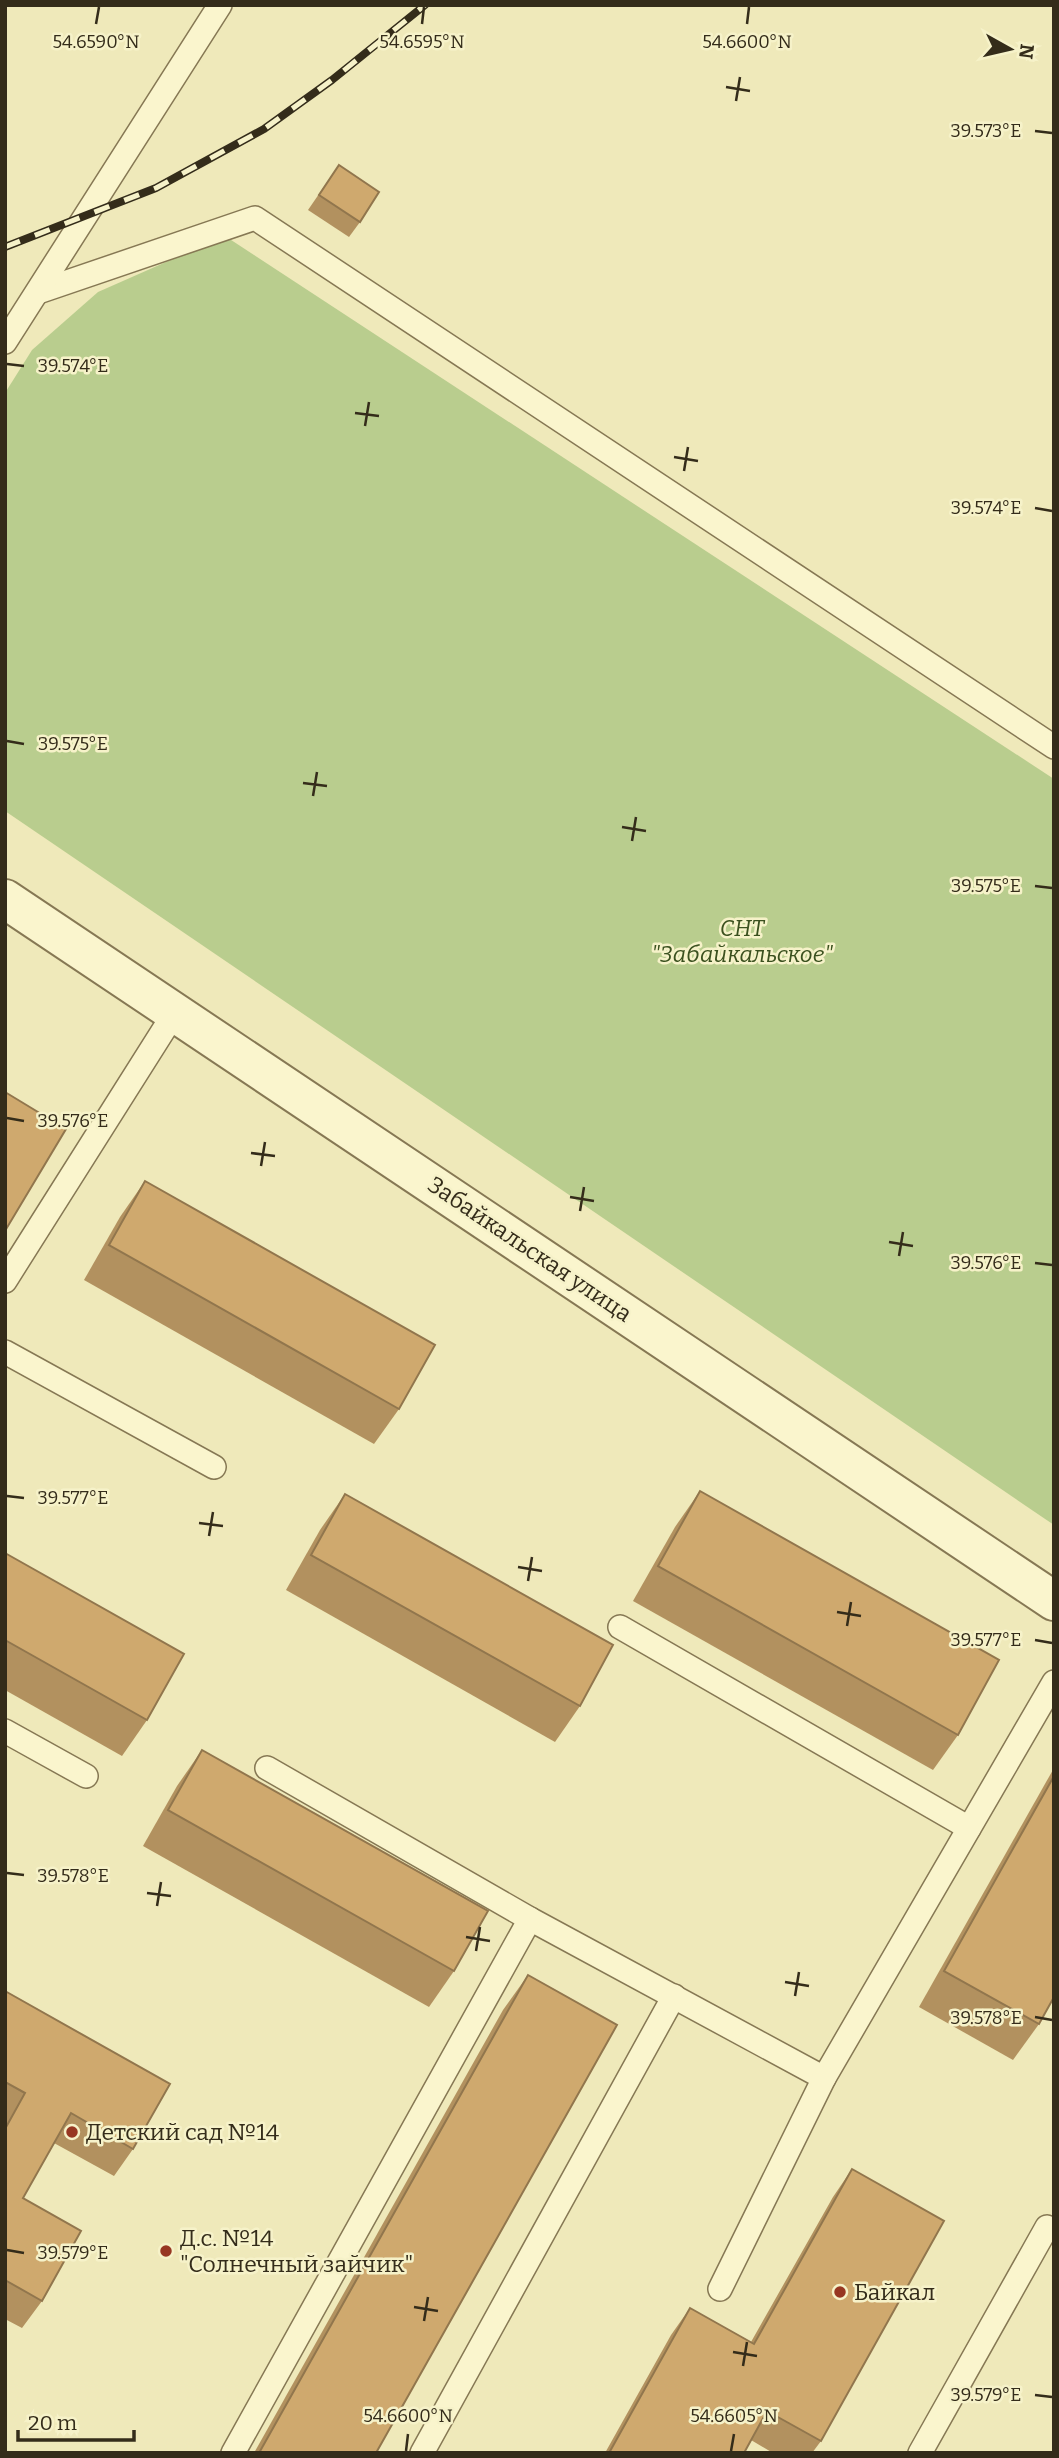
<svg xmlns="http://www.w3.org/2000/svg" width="1059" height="2458" font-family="Bitter,serif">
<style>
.green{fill:#b9cd8e}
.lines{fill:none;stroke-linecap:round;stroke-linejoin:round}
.lane-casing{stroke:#867854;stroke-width:26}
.street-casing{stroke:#867854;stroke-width:42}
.lane{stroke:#faf5cd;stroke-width:23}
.street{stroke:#faf5cd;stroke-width:38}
.rail-casing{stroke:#342c1a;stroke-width:8}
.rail{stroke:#f6f2c9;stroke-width:5;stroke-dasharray:16;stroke-linecap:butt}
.wall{fill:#b2915f}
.building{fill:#cfa96e;stroke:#91764d;stroke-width:2}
.ticks{fill:none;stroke:#342c1a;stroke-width:2.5}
.poi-dot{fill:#973722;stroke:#f6f2c9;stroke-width:2.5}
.labels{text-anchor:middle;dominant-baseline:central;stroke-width:5;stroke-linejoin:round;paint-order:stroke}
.park-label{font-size:23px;font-style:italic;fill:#3b511f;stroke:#f6f2c9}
.street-label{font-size:23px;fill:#342c1a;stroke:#f6f2c9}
.poi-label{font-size:23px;fill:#342c1a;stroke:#f6f2c9;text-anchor:start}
.ticks-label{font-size:18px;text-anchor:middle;fill:#342c1a;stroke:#f6f2c9;stroke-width:5;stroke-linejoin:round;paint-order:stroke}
</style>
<rect width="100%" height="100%" fill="#efe9ba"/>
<!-- green -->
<polygon class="green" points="225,236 1054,779 1054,1525 5,811 5,393 32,350 98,292"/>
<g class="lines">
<!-- lane casing -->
<g class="lane-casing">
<g id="lane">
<polyline points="38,292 255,218 1054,747"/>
<polyline points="5,342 220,5"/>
<polyline points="5,1281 175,1012"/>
<polyline points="5,1352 214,1467"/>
<polyline points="620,1627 969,1828"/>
<polyline points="5,1731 86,1776"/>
<polyline points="267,1768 530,1919 824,2078 1054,1682"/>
<polyline points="720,2289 824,2078"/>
<polyline points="233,2453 530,1919"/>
<polyline points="422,2453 674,1996"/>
<polyline points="920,2453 1047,2227"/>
</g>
</g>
<!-- street casing -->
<g class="street-casing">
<polyline id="street" points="5,899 1054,1601"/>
</g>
<!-- lane -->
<use href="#lane" class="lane"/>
<!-- street -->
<use href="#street" class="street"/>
<!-- rail casing -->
<g class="rail-casing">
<polyline id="rail" points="5,247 156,188 264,129 332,80 425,5"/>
</g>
<!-- rail -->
<use href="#rail" class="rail"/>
</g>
<!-- wall -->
<g class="wall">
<polygon points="339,165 360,222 349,237 308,210"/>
<polygon points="145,1181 399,1409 374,1444 84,1280 120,1217"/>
<polygon points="700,1491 958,1735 933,1770 633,1601 675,1527"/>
<polygon points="345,1494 580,1706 555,1742 286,1590 320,1530"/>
<polygon points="5,1553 147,1720 122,1756 5,1690"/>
<polygon points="202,1750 454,1971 429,2007 143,1846 177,1786"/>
<polygon points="1054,1768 1054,1997 1039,2024 1013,2060 919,2007"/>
<polygon points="528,1975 376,2453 254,2453 503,2010"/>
<polygon points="5,1991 133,2149 114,2176 54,2143 23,2198 42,2301 22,2328 5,2319"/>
<polygon points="852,2169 821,2441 812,2453 773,2453 751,2440 744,2453 605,2453 671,2335 690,2308 751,2342 833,2197"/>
</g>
<!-- building -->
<g class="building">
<polygon points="339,165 379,192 360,222 319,195"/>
<polygon points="5,1092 66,1129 5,1231"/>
<polygon points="145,1181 435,1345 399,1409 109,1245"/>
<polygon points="700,1491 999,1660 958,1735 658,1566"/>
<polygon points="345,1494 613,1645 580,1706 311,1555"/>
<polygon points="5,1553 184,1654 147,1720 5,1640"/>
<polygon points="202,1750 488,1911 454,1971 168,1810"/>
<polygon points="1054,1776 1054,1997 1039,2024 944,1971"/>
<polygon points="528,1975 617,2025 376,2453 259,2453"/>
<polygon points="5,1991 170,2084 133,2149 71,2113 23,2198 81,2231 42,2301 5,2280 5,2129 25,2093 5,2082"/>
<polygon points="852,2169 944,2221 821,2441 767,2411 744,2453 609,2453 690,2308 754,2344"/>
</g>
<!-- ticks -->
<path class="ticks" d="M96,24l3,-17M422,24l2,-17M747,24l2,-17M726,87l24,4M736,101l4,-24M1035,131l17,2M7,364l17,2M355,413l24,3M365,426l4,-24M674,457l24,4M684,471l4,-24M1035,508l17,3M7,741l17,3M303,783l24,3M313,796l4,-24M622,827l24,4M632,841l4,-24M1035,886l17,2M7,1118l17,3M251,1153l24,3M261,1166l4,-24M570,1197l24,4M580,1211l4,-24M889,1242l24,4M899,1256l4,-24M1035,1263l17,2M7,1496l17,2M199,1523l24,3M209,1536l4,-24M518,1567l24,4M528,1581l4,-24M837,1612l24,4M847,1626l4,-24M1035,1640l17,3M7,1873l17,2M147,1893l24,3M157,1906l4,-24M466,1937l24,4M476,1951l4,-24M785,1982l24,4M795,1996l4,-24M1035,2017l17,3M7,2250l17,3M414,2307l24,4M424,2321l4,-24M733,2352l24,4M743,2366l4,-24M1035,2395l17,2M406,2451l2,-17M731,2451l3,-17"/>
<!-- markers -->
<g class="poi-dot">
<circle cx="72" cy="2132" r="7"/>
<circle cx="166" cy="2251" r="7"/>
<circle cx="840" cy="2292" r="7"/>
</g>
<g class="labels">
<!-- park labels -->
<g class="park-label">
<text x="742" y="928">СНТ<tspan x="742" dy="26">"Забайкальское"</tspan></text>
</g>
<!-- street labels -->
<g class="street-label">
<text transform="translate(530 1249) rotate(34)">Забайкальская улица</text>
</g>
<!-- poi labels -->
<g class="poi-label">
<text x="86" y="2132">Детский сад №14</text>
<text x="180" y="2238">Д.с. №14<tspan x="180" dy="26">"Солнечный зайчик"</tspan></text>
<text x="854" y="2292">Байкал</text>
</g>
</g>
<g class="ticks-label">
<text x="96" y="48">54.6590°N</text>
<text x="422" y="48">54.6595°N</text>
<text x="747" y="48">54.6600°N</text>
<text x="986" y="137">39.573°E</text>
<text x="73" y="372">39.574°E</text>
<text x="986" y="514">39.574°E</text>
<text x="73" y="750">39.575°E</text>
<text x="986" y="892">39.575°E</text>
<text x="73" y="1127">39.576°E</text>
<text x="986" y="1269">39.576°E</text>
<text x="73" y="1504">39.577°E</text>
<text x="986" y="1646">39.577°E</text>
<text x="73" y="1882">39.578°E</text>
<text x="986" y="2024">39.578°E</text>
<text x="73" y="2259">39.579°E</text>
<text x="986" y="2401">39.579°E</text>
<text x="408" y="2422">54.6600°N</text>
<text x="734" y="2422">54.6605°N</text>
</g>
<!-- border -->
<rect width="1059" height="2458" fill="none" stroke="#342c1a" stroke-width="14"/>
<!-- north arrow -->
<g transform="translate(1010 49) rotate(98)" stroke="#f6f2c9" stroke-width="5" paint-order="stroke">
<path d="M0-5L12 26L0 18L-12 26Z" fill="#342c1a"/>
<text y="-10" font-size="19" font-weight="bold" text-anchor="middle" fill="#342c1a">N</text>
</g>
<!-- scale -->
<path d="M18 2430v10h116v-10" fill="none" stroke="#342c1a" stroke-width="3.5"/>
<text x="28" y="2430" font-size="21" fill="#342c1a" stroke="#f6f2c9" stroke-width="5" paint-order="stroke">20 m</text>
</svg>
